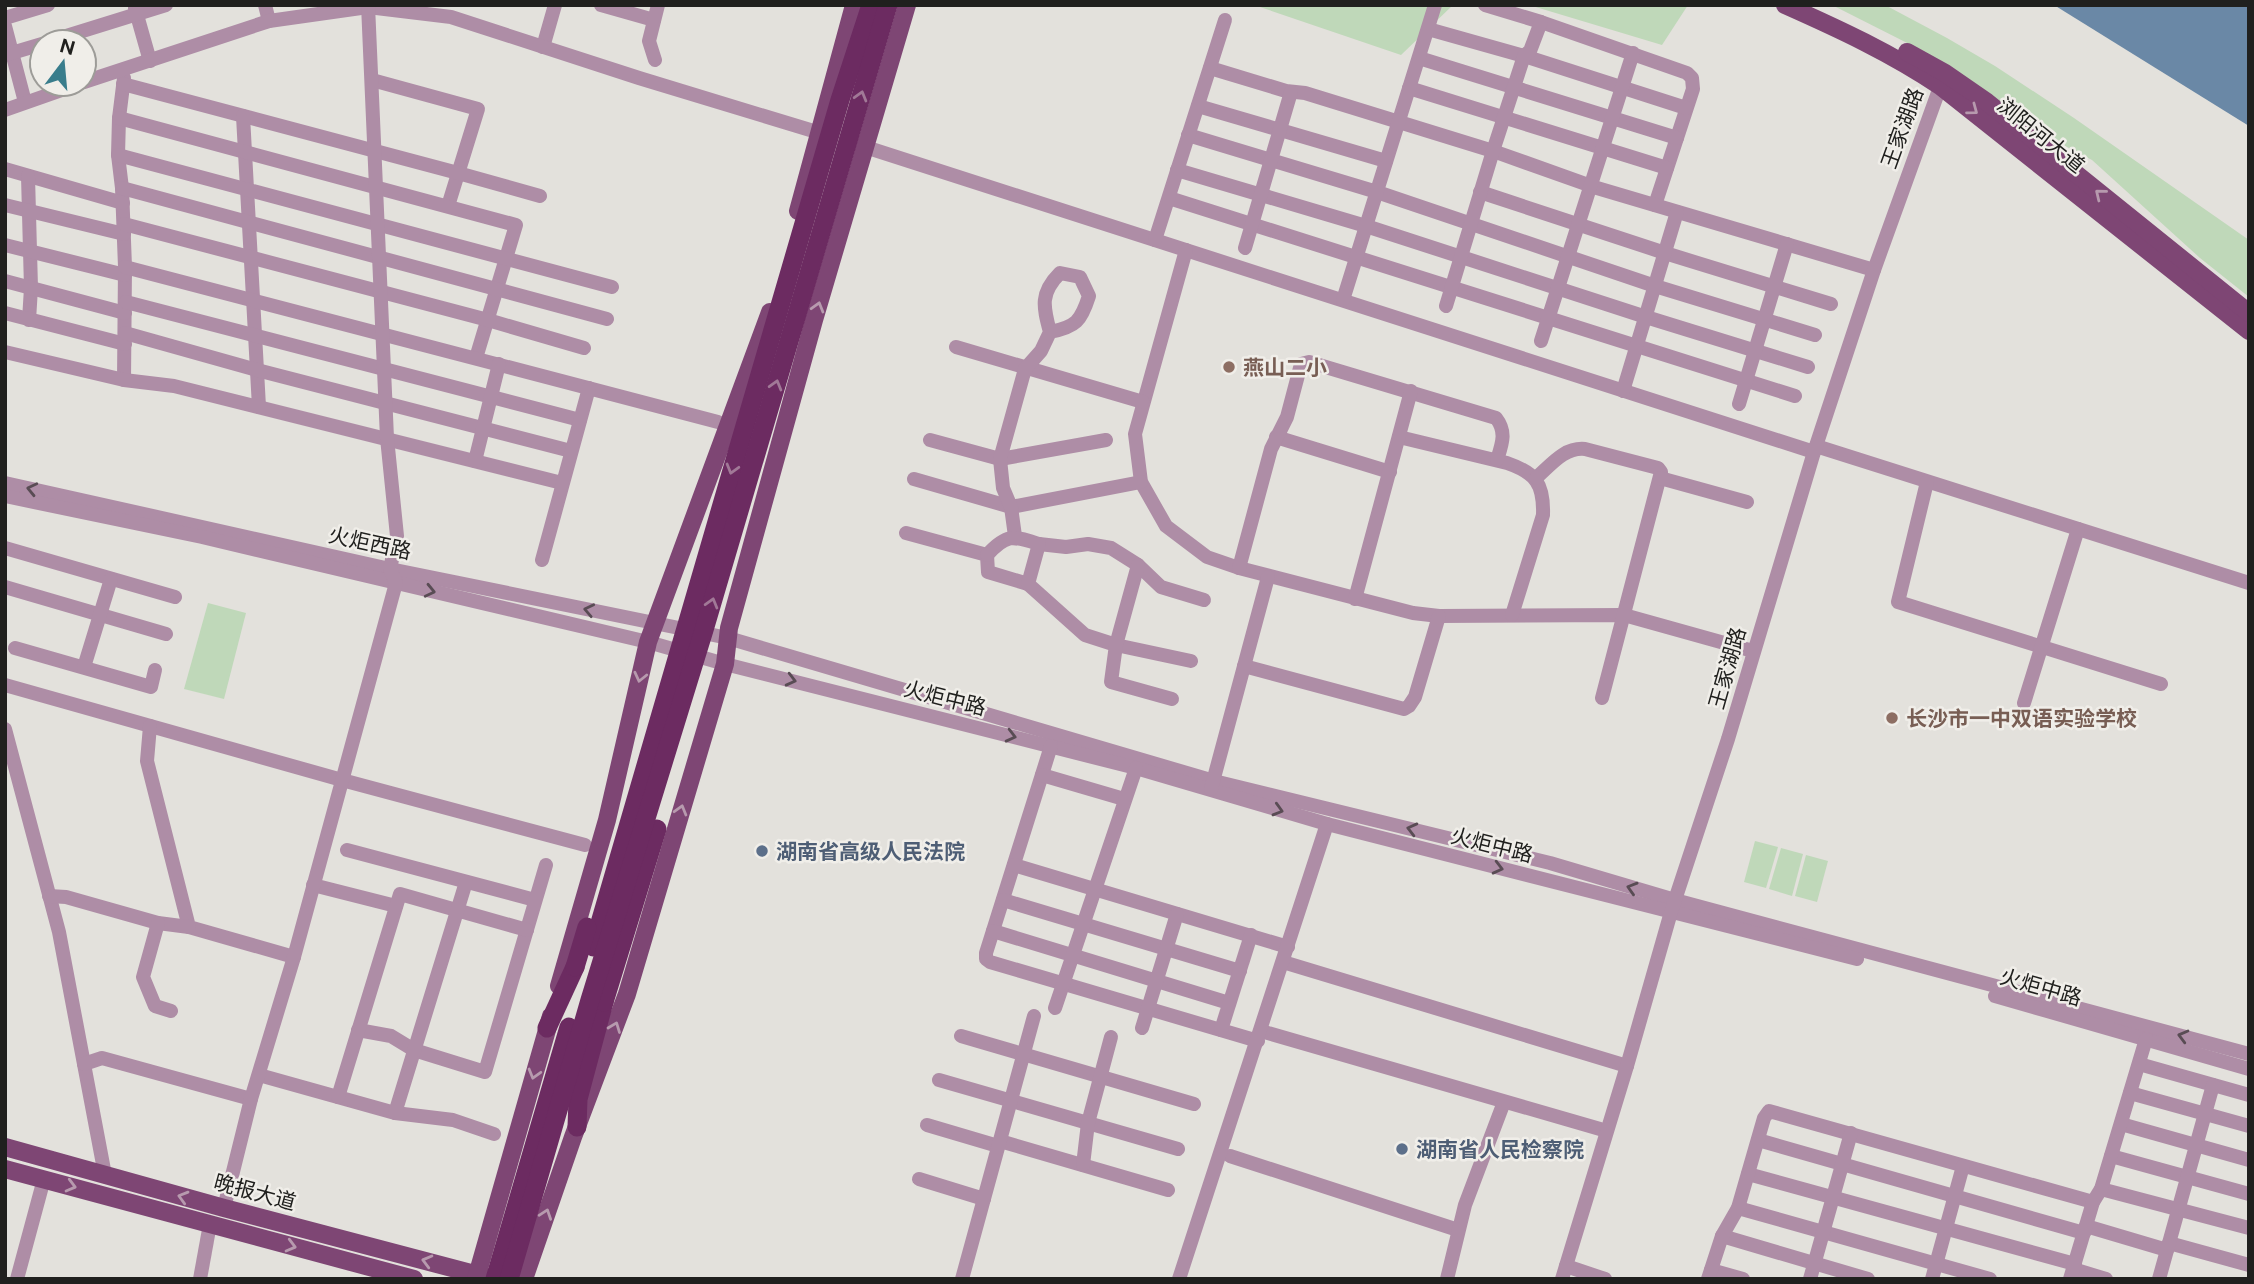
<svg xmlns="http://www.w3.org/2000/svg" width="2254" height="1284" font-family="'Public Sans','Noto Sans SC',sans-serif">
<style>
.green{fill:#bfd8b9}
.water{fill:#6a88a6}
.lines{fill:none;stroke-linecap:round;stroke-linejoin:round}
.minor{stroke:#ae8da6;stroke-width:14}
.major{stroke:#7e4674;stroke-width:18}
.highway{stroke:#6c2b61;stroke-width:19}
.highway-bridge{stroke:#6c2b61;stroke-width:19}
.oneway{stroke:#a17997}
.oneway2{stroke:#b79aae}
.oneway3{stroke:#594c54}
.education-dot{fill:#8d6e63;stroke:#f0eee9;stroke-width:2.5}
.service-dot{fill:#5c6f8a;stroke:#f0eee9;stroke-width:2.5}
.labels{text-anchor:middle;dominant-baseline:central;stroke-width:5;stroke-linejoin:round;paint-order:stroke}
.street-label{font-size:21px;fill:#20201e;stroke:#f0eee9}
.education-label{font-size:21px;font-weight:bold;fill:#785e54;stroke:#f0eee9;text-anchor:start}
.service-label{font-size:21px;font-weight:bold;fill:#4e5e75;stroke:#f0eee9;text-anchor:start}
</style>
<rect width="100%" height="100%" fill="#e3e1dc"/>
<!-- green -->
<g class="green">
<polygon points="1254,5 1453,5 1401,55"/>
<polygon points="1529,5 1688,5 1662,45"/>
<polygon points="1832,5 1885,5 1947,38 1995,66 2074,118 2249,240 2249,297 2200,258 2092,160 2050,138 1921,50"/>
<polygon points="208,603 246,613 224,699 184,689"/>
<polygon points="1755,841 1778,847 1766,888 1744,882"/>
<polygon points="1781,848 1803,854 1792,896 1769,889"/>
<polygon points="1806,855 1828,861 1817,902 1795,896"/>
</g>
<!-- water -->
<polygon class="water" points="2054,5 2249,5 2249,126"/>
<g class="lines">
<!-- minor -->
<g class="minor">
<polyline points="265,5 269,21"/>
<polyline points="601,5 654,20"/>
<polyline points="1485,5 1541,22 1687,73 1692,78 1693,89 1655,205"/>
<polyline points="135,8 150,61"/>
<polyline points="5,18 48,5"/>
<polyline points="5,26 25,102"/>
<polyline points="1428,29 1524,56 1686,108"/>
<polyline points="47,42 166,5"/>
<polyline points="543,47 555,5"/>
<polyline points="5,55 42,44"/>
<polyline points="1419,58 1677,138"/>
<polyline points="655,60 649,41 658,5"/>
<polyline points="1210,68 1286,91 1305,93 1493,151 1597,188 1874,270"/>
<polyline points="124,78 119,118 118,155 122,188 125,267 124,380"/>
<polyline points="372,80 478,109 448,206"/>
<polyline points="84,82 269,21 368,7 451,17 639,78 830,136"/>
<polyline points="123,84 458,173 540,196"/>
<polyline points="1409,88 1667,168"/>
<polyline points="1198,106 1386,161"/>
<polyline points="5,110 79,84"/>
<polyline points="243,116 259,407"/>
<polyline points="119,118 516,225 476,358"/>
<polyline points="1188,135 1377,192 1655,286 1815,335"/>
<polyline points="856,144 1814,452"/>
<polyline points="118,155 612,287"/>
<polyline points="5,169 123,203"/>
<polyline points="1177,170 1366,226 1646,317 1808,367"/>
<polyline points="28,176 31,288 29,320"/>
<polyline points="122,188 607,319"/>
<polyline points="1480,192 1665,253 1831,304"/>
<polyline points="1169,198 1795,396"/>
<polyline points="5,205 124,234"/>
<polyline points="124,224 488,320 584,348"/>
<polyline points="1155,240 1225,20"/>
<polyline points="5,245 125,275"/>
<polyline points="1245,248 1291,92"/>
<polyline points="1186,250 1135,434 1141,482 1166,526 1207,557 1239,568 1413,613 1439,616 1624,615 1753,651"/>
<polyline points="125,267 718,422"/>
<polyline points="5,281 125,313"/>
<polyline points="1343,300 1435,5"/>
<polyline points="126,302 580,420"/>
<polyline points="1446,306 1493,151 1524,56 1530,51 1541,22"/>
<polyline points="5,313 125,344"/>
<polyline points="125,333 257,370 571,451"/>
<polyline points="1541,341 1633,53"/>
<polyline points="956,347 1143,402"/>
<polyline points="5,352 124,380 174,386 562,483"/>
<polyline points="1623,391 1677,212"/>
<polyline points="1739,404 1787,244"/>
<polyline points="1276,437 1390,472"/>
<path d="M1399,437l108,26c29,10 37,21 36,52l-31,100"/>
<polyline points="930,440 1000,459 1106,440"/>
<polyline points="1816,446 2249,583"/>
<polyline points="475,461 499,364"/>
<path d="M1536,478c15,-13 28,-31 49,-29l73,19 3,4 -59,226"/>
<polyline points="1660,478 1747,502"/>
<polyline points="914,479 1011,507 1141,482"/>
<polyline points="1927,482 1898,602 2161,684"/>
<polyline points="5,483 390,569 728,638 1214,781 1550,863 1675,900 2249,1054"/>
<polyline points="5,496 202,537 648,642 725,664 1136,768 1327,824 1857,959"/>
<polyline points="906,533 987,555 988,572 1028,584"/>
<path d="M1015,536l-4,-29 -8,-19 -3,-29 25,-90 16,-18 9,-19c26,-5 31,-11 39,-36l-9,-19 -20,-4c-20,20 -17,33 -10,59"/>
<polyline points="1039,544 1066,547 1088,544 1111,548 1138,565 1161,587 1204,600"/>
<polyline points="5,548 175,597"/>
<path d="M987,555c20,-22 26,-19 52,-11l-11,40 57,51 31,10 75,16"/>
<polyline points="542,560 589,388"/>
<polyline points="1138,565 1116,645 1111,682 1172,699"/>
<path d="M1239,568l32,-119 16,-32 14,-53 8,-2 187,56c11,14 6,26 1,42"/>
<polyline points="5,587 166,634"/>
<polyline points="1355,599 1411,391"/>
<polyline points="15,648 151,687 155,670"/>
<polyline points="1244,666 1404,709 1409,706 1415,697 1439,616"/>
<polyline points="84,667 111,579"/>
<polyline points="5,685 342,780 585,845"/>
<polyline points="2024,703 2078,529"/>
<polyline points="150,726 147,761 189,927 294,957"/>
<polyline points="5,729 59,932 105,1175"/>
<polyline points="1051,746 986,953 986,959 990,962 1258,1041"/>
<polyline points="1042,775 1124,799"/>
<polyline points="1211,789 1268,577"/>
<polyline points="347,850 535,900"/>
<polyline points="1014,865 1288,947"/>
<polyline points="313,885 396,906"/>
<polyline points="49,896 66,897 158,923 189,927"/>
<polyline points="1003,900 1240,971"/>
<polyline points="158,923 143,977 155,1006 171,1011"/>
<polyline points="993,931 1229,1003"/>
<polyline points="1283,962 1627,1066"/>
<polyline points="1995,996 2249,1069"/>
<polyline points="1055,1008 1136,768"/>
<polyline points="1142,1028 1177,914"/>
<polyline points="358,1030 391,1036 414,1050 485,1072 546,865"/>
<polyline points="1221,1030 1251,935"/>
<polyline points="1261,1031 1600,1129"/>
<polyline points="961,1036 1194,1104"/>
<polyline points="84,1064 102,1058 251,1099"/>
<polyline points="2139,1064 2249,1095"/>
<polyline points="259,1075 395,1113 453,1120 494,1134"/>
<polyline points="939,1080 1178,1149"/>
<polyline points="2130,1093 2249,1126"/>
<polyline points="338,1097 400,894 527,930"/>
<polyline points="395,1113 466,882"/>
<polyline points="2121,1124 2249,1160"/>
<polyline points="927,1125 998,1146"/>
<polyline points="1758,1140 2084,1233"/>
<polyline points="1000,1141 1168,1190"/>
<polyline points="1230,1156 1458,1230"/>
<polyline points="2111,1156 2249,1194"/>
<polyline points="1083,1165 1088,1123 1111,1037"/>
<polyline points="1748,1174 2075,1264"/>
<polyline points="919,1179 984,1199"/>
<polyline points="2101,1189 2249,1228"/>
<polyline points="224,1208 251,1099 294,957 396,583 390,569 397,536 387,438 368,5"/>
<polyline points="1738,1208 1990,1279"/>
<polyline points="2086,1226 2167,1250"/>
<polyline points="1722,1236 1868,1279"/>
<polyline points="2169,1243 2249,1265"/>
<polyline points="1566,1266 1605,1279"/>
<polyline points="2073,1269 2106,1279"/>
<polyline points="1711,1270 1743,1279"/>
<polyline points="17,1279 44,1179"/>
<polyline points="200,1279 210,1224"/>
<polyline points="962,1279 1034,1016"/>
<polyline points="1179,1279 1327,824"/>
<polyline points="1447,1279 1465,1205 1504,1102"/>
<polyline points="1562,1279 1627,1066 1671,912 1728,739 1814,452 1874,270 1944,76"/>
<polyline points="1708,1279 1722,1236 1738,1208 1764,1118 1769,1111 2093,1202"/>
<polyline points="1810,1279 1851,1133"/>
<polyline points="1932,1279 1963,1166"/>
<polyline points="2070,1279 2093,1202 2101,1189 2146,1039"/>
<polyline points="2159,1279 2213,1085"/>
</g>
<!-- major -->
<g class="major">
<path d="M1785,5c54,24 106,48 155,81l309,245"/>
<polyline points="1907,52 1945,73 1987,102 2249,313"/>
<polyline points="798,211 854,5"/>
<polyline points="559,986 607,820 648,642 770,312"/>
<polyline points="5,1147 224,1208 486,1277"/>
<polyline points="5,1169 414,1279"/>
<polyline points="476,1279 551,1016"/>
<polyline points="524,1279 573,1137 627,994 725,664 729,628 814,320 907,5"/>
</g>
<!-- highway -->
<g class="highway">
<polyline points="547,1028 575,967"/>
<polyline points="577,1127 578,1099 604,1002"/>
</g>
<!-- highway-bridge -->
<g class="highway-bridge">
<polyline points="593,947 840,100 871,5"/>
<polyline points="575,967 587,927"/>
<polyline points="604,1002 657,829"/>
<polyline points="495,1279 569,1027"/>
<polyline points="509,1279 590,1000 704,630 888,5"/>
</g>
</g>
<!-- one-way arrows -->
<defs><path id="oneway-chevron" d="M-2-3.5L2.5 0L-2 3.5" fill="none" stroke-width="1.6" stroke-linecap="round" stroke-linejoin="round" transform="scale(1.75)"/></defs>
<g class="oneway">
<use href="#oneway-chevron" transform="translate(861 96) rotate(-74)"/>
<use href="#oneway-chevron" transform="translate(776 385) rotate(-74)"/>
<use href="#oneway-chevron" transform="translate(732 469) rotate(106)"/>
<use href="#oneway-chevron" transform="translate(712 603) rotate(-74)"/>
</g>
<g class="oneway2">
<use href="#oneway-chevron" transform="translate(1973 110) rotate(37)"/>
<use href="#oneway-chevron" transform="translate(2100 194) rotate(-141)"/>
<use href="#oneway-chevron" transform="translate(818 307) rotate(-74)"/>
<use href="#oneway-chevron" transform="translate(640 677) rotate(103)"/>
<use href="#oneway-chevron" transform="translate(681 810) rotate(-74)"/>
<use href="#oneway-chevron" transform="translate(615 1027) rotate(-69)"/>
<use href="#oneway-chevron" transform="translate(534 1074) rotate(106)"/>
<use href="#oneway-chevron" transform="translate(71 1186) rotate(15)"/>
<use href="#oneway-chevron" transform="translate(183 1197) rotate(-164)"/>
<use href="#oneway-chevron" transform="translate(546 1214) rotate(-71)"/>
<use href="#oneway-chevron" transform="translate(291 1246) rotate(15)"/>
<use href="#oneway-chevron" transform="translate(427 1261) rotate(-165)"/>
</g>
<g class="oneway3">
<use href="#oneway-chevron" transform="translate(32 489) rotate(-167)"/>
<use href="#oneway-chevron" transform="translate(430 591) rotate(13)"/>
<use href="#oneway-chevron" transform="translate(589 610) rotate(-168)"/>
<use href="#oneway-chevron" transform="translate(791 680) rotate(14)"/>
<use href="#oneway-chevron" transform="translate(1011 736) rotate(14)"/>
<use href="#oneway-chevron" transform="translate(1278 810) rotate(16)"/>
<use href="#oneway-chevron" transform="translate(1412 829) rotate(-166)"/>
<use href="#oneway-chevron" transform="translate(1498 868) rotate(14)"/>
<use href="#oneway-chevron" transform="translate(1632 888) rotate(-163)"/>
<use href="#oneway-chevron" transform="translate(2183 1036) rotate(-165)"/>
</g>
<!-- markers -->
<g class="education-dot">
<circle cx="1229" cy="367" r="7"/>
<circle cx="1892" cy="718" r="7"/>
</g>
<g class="service-dot">
<circle cx="762" cy="851" r="7"/>
<circle cx="1402" cy="1149" r="7"/>
</g>
<g class="labels">
<!-- street labels -->
<g class="street-label">
<text transform="translate(1902 128) rotate(-70)">王家湖路</text>
<text transform="translate(2041 135) rotate(39)">浏阳河大道</text>
<text transform="translate(370 543) rotate(12)">火炬西路</text>
<text transform="translate(1727 668) rotate(-74)">王家湖路</text>
<text transform="translate(945 698) rotate(14)">火炬中路</text>
<text transform="translate(1492 845) rotate(14)">火炬中路</text>
<text transform="translate(2041 987) rotate(16)">火炬中路</text>
<text transform="translate(255 1192) rotate(15)">晚报大道</text>
</g>
<!-- education labels -->
<g class="education-label">
<text x="1243" y="367">燕山二小</text>
<text x="1906" y="718">长沙市一中双语实验学校</text>
</g>
<!-- service labels -->
<g class="service-label">
<text x="776" y="851">湖南省高级人民法院</text>
<text x="1416" y="1149">湖南省人民检察院</text>
</g>
</g>
<!-- border -->
<rect width="2254" height="1284" fill="none" stroke="#20201e" stroke-width="14"/>
<!-- north arrow -->
<g transform="translate(63 63) rotate(16)"><circle r="33" fill="#f0eee9" stroke="#9d9c98" stroke-width="2"/>
<path d="M0-5L12 26L0 18L-12 26Z" fill="#397d8c"/>
<text y="-10" font-size="19" font-weight="bold" text-anchor="middle" fill="#20201e">N</text>
</g>
</svg>
